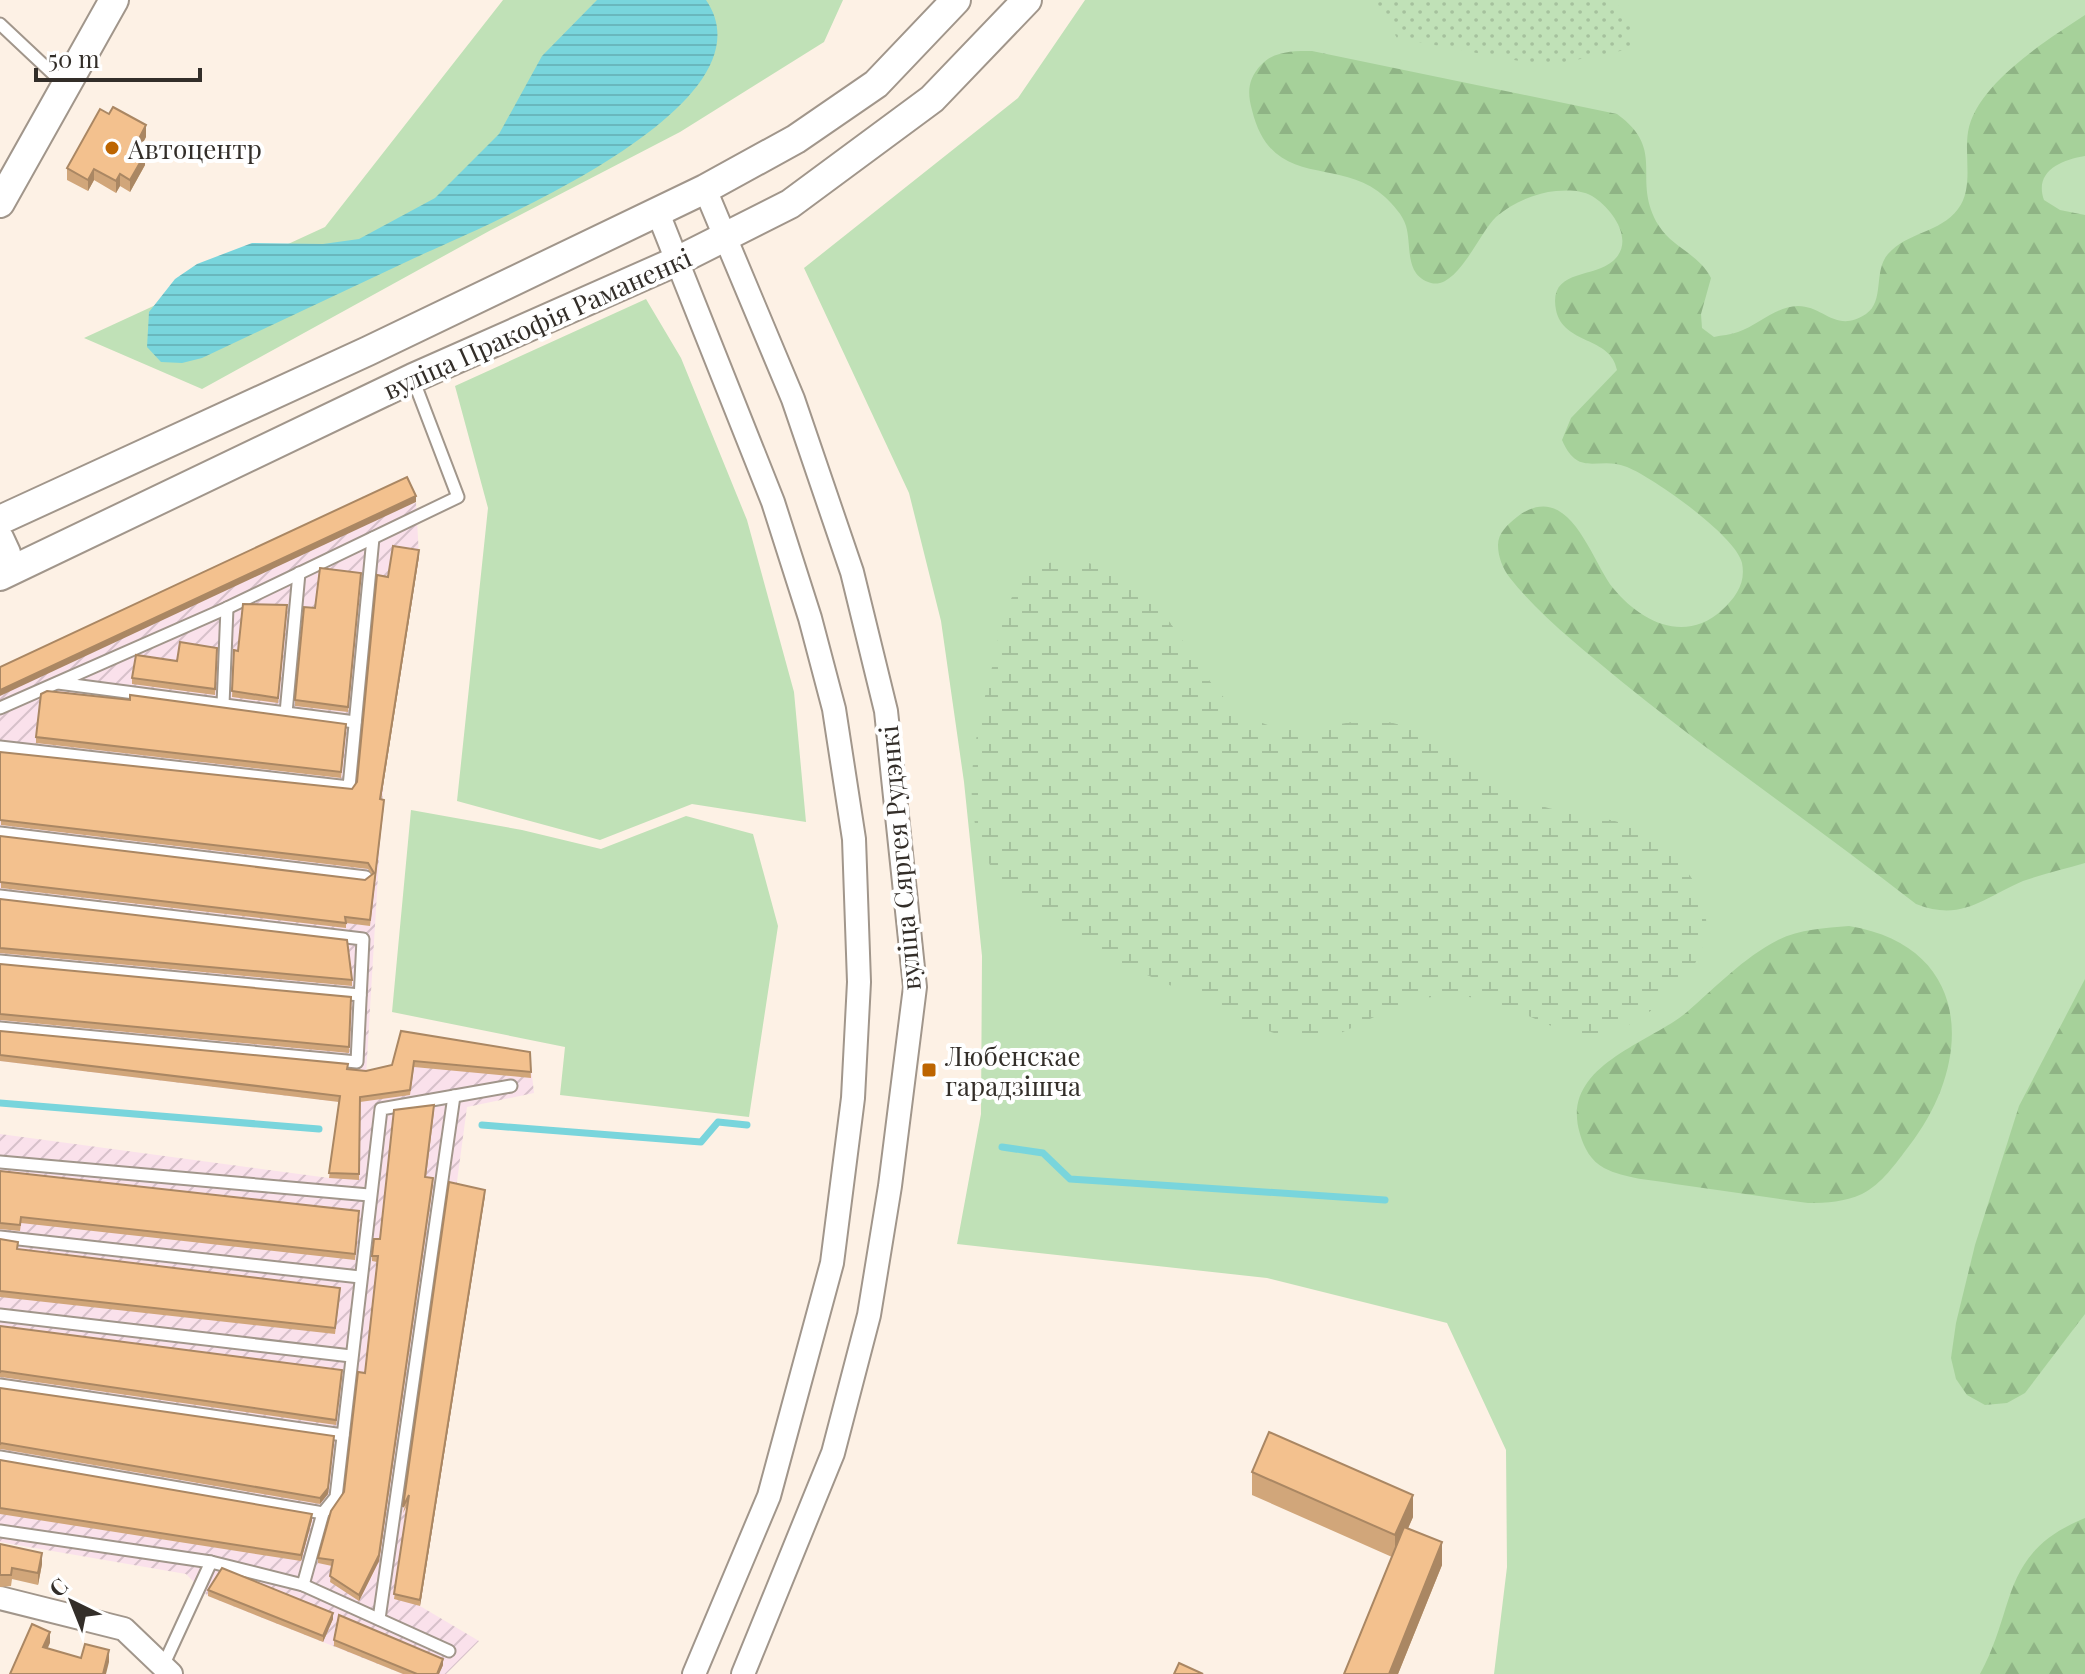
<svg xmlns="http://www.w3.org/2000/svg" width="2085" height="1674" font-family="'Playfair Display',serif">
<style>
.industrial{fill:url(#industrial-furrows)}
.grass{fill:#c0e1b7}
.forest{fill:url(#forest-firs)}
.wetland{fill:url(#wetland-marsh)}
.park{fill:url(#park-dots)}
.water{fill:url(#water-rules)}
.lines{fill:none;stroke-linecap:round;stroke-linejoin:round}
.stream{stroke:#79d5dc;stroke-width:7}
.service-casing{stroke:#a1968b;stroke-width:15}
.minor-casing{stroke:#a1968b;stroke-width:26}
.tertiary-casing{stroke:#a1968b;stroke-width:32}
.service{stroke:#fff;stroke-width:11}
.minor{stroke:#fff;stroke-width:22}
.tertiary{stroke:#fff;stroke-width:28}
.wall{fill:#d1a67a}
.shaded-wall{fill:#aa8763}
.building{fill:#f3c18e;stroke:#aa8763;stroke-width:2}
.poi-dot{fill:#bd6501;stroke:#fff;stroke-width:3}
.labels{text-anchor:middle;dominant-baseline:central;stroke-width:8;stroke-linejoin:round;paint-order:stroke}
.poi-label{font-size:26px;fill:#332e29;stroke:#fff;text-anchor:start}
.street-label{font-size:26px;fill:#332e29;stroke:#fff}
</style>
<defs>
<pattern id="industrial-furrows" width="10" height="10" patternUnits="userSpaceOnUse" patternTransform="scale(2)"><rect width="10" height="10" fill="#fae1eb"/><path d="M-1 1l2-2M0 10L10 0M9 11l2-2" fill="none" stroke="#d7c1ca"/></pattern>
<pattern id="forest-firs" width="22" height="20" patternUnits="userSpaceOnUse" patternTransform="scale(2)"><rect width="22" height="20" fill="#a6d19a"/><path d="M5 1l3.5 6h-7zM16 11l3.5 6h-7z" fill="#8fb485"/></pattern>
<pattern id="wetland-marsh" width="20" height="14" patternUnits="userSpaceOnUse" patternTransform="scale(2)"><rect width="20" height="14" fill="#c0e1b7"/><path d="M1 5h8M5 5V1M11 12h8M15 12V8" fill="none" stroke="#a5c19d"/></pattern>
<pattern id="park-dots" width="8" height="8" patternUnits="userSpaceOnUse" patternTransform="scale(2)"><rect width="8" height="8" fill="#c0e1b7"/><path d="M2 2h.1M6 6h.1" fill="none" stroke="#a5c19d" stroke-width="1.8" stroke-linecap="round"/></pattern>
<pattern id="water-rules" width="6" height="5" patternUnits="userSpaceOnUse" patternTransform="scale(2)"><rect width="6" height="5" fill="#79d5dc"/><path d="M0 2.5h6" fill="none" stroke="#69b7bd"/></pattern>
</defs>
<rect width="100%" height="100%" fill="#fdf1e5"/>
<!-- industrial -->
<polygon class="industrial" points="416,502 419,556 384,775 366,1076 392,1071 401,1037 530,1058 534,1093 467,1107 456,1189 485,1195 420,1606 479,1641 446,1674 403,1674 208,1596 186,1574 0,1542 0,1134 329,1178 339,1102 0,1061 0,672"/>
<!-- grass -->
<g class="grass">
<polygon points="503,0 843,0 824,42 680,132 491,230 202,389 84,338 325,227"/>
<polygon points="1085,0 2085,0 2085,1674 1494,1674 1507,1567 1506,1450 1447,1323 1267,1278 957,1244 981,1114 982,956 964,782 941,621 909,493 804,268 1018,98"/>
<polygon points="646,299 681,358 747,520 794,692 806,822 692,804 600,840 457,801 488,508 455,386"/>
<polygon points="411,810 522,830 601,849 686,816 753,834 778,926 749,1117 560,1095 565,1047 392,1012"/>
</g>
<!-- forest -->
<g class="forest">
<path d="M2085,15v141c-25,4 -51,16 -41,44l16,10 25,5v648c-20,6 -42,11 -62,18 -40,17 -61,41 -107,23 -97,-76 -199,-145 -295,-223 -37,-31 -80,-64 -111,-103 -7,-9 -12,-21 -12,-33 0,-12 10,-21 19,-28 52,-40 74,44 96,71 28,34 72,56 109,22 14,-13 24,-27 20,-47 -6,-27 -88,-85 -115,-96 -29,-12 -48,12 -65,-27l9,-22 46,-48c-6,-34 -54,-25 -61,-60 -8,-41 36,-31 57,-49 23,-20 -1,-53 -21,-65 -11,-6 -23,-6 -36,-5 -21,2 -44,12 -60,26 -17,16 -39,73 -65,66 -27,-8 -19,-36 -25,-57 -3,-11 -13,-21 -21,-29 -46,-42 -113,-5 -133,-87 -5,-18 -4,-31 9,-45 13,-14 32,-14 51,-14l305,63c51,37 13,65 42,112 14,22 40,28 52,52l-10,36 1,14 12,9c8,-2 16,-2 24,-5 21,-7 36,-25 60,-26 26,0 38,28 68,8 19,-13 7,-43 22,-60 19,-22 52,-21 70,-45 16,-21 6,-52 10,-77 8,-48 79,-92 117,-117z"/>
<path d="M1849,926c123,20 126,135 60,220 -13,17 -27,38 -47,48 -18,8 -34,9 -54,9 -44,-6 -88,-13 -133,-19 -22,-4 -50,-5 -71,-16 -13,-7 -20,-20 -24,-34 -21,-68 69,-90 107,-122 29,-25 56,-54 91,-72 22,-11 47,-12 71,-14z"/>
<polygon points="2085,979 2085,1314 2025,1393 2007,1403 1985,1405 1967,1395 1956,1379 1951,1358 1956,1323 1975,1245 2019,1106"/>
<path d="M2085,1518v156h-105c37,-67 19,-121 105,-156z"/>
</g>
<!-- wetland -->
<path class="wetland" d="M1077,560c113,25 105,134 188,164 42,16 85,-11 128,-1 53,12 90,55 137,78 33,16 72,12 105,27 12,5 22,16 32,24 57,46 49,105 -5,150 -84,70 -111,8 -193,-5 -46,-7 -82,14 -122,33 -13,7 -34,10 -48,8 -39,-4 -76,-28 -110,-44 -62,-30 -143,-56 -187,-111 -51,-65 -26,-148 -9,-220 7,-31 12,-68 37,-90 13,-12 30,-12 47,-13z"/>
<!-- park -->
<polygon class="park" points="1374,0 1613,0 1636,24 1630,49 1546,66 1397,38"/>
<!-- water -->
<path class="water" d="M597,0h109c74,108 -232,230 -300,262 -68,32 -136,64 -204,96l-20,5 -21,-1 -14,-15 2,-35 26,-33 22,-15 55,-21 71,1 36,-5 76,-41 64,-64 43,-78z"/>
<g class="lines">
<!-- stream -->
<g class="stream">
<polyline points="0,1103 319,1129"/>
<polyline points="482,1125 701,1142 718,1122 747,1125"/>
<polyline points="1002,1147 1043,1153 1070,1179 1385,1200"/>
</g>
<!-- service casing -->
<g class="service-casing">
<g id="service">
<polyline points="0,24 66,86"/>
<polyline points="58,683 355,722"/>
<polyline points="223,704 227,608"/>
<polyline points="0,708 227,608 458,497 413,379"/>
<polyline points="286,713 299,573"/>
<polyline points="0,747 349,787 373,538"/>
<polyline points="0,833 366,877"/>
<polyline points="0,896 363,939 357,1062 0,1028"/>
<polyline points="0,961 360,995"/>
<polyline points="0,1162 369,1195"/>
<polyline points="0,1237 360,1277"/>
<polyline points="0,1315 351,1356"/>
<polyline points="0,1385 343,1435"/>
<polyline points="0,1457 323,1513 336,1497 381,1109 511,1086"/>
<polyline points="0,1531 211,1562 303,1585 449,1651"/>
<polyline points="303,1585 323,1513"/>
<polyline points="379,1619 454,1096"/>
<polyline points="163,1666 211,1562"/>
</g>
</g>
<!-- minor casing -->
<g class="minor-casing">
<g id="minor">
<polyline points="705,189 793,399 852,572 886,711 915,987 890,1186 869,1315 833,1453 743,1674"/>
<polyline points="658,213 773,502 810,618 834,709 854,839 859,982 853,1098 832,1263 769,1496 694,1674"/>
<polyline points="0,1598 124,1629 171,1674"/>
</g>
</g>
<!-- tertiary casing -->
<g class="tertiary-casing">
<g id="tertiary">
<polyline points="0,203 114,0"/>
<polyline points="0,520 368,351 705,189 796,139 876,84 956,0"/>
<polyline points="0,540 6,553 0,574"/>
<polyline points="0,576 413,378 679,260 790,204 932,99 1027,0"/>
</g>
</g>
<!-- service -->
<use href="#service" class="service"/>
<!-- minor -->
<use href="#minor" class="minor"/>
<!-- tertiary -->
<use href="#tertiary" class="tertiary"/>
</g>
<!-- wall -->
<g class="wall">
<polygon points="146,137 139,150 145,165 130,192 120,186 116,193 94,180 88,191 67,180 67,168"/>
<polygon points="419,556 381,799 384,805 370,926 346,923 346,928 1,888 0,836 365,880 372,875 368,869 1,825 0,752 352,789 357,782 388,577"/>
<polygon points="361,573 348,712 295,706 295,700 315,608"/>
<polygon points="287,611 278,703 232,697 234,650 238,651"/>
<polygon points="217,648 215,695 132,684 132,678 177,661"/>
<polygon points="346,729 341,778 36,743 36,737"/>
<polygon points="0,899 352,980 352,986 0,953"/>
<polygon points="0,964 351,997 349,1053 0,1020"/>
<polygon points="0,1031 366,1071 392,1065 401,1031 530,1052 531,1078 414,1067 410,1095 360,1102 359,1180 329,1178 339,1102 0,1061"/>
<polygon points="434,1111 426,1177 433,1184 379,1561 359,1601 330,1582 332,1566 318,1563 318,1558 344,1492 365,1373 377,1262 372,1261 372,1256"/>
<polygon points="0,1171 359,1211 355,1260 21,1223 20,1231 0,1229"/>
<polygon points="485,1195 420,1606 394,1599 408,1504 403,1513"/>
<polygon points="0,1239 18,1249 340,1293 335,1334 0,1297"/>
<polygon points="0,1326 342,1376 336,1425 1,1377 0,1377"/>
<polygon points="0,1388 334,1442 328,1494 320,1504 1,1449 0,1450"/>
<polygon points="0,1460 312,1520 301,1561 0,1514"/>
<polygon points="1252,1472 1413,1517 1408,1528 1442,1565 1398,1674 1344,1674 1392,1557 1252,1495"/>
<polygon points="0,1544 42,1564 38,1585 12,1579 11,1586 0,1587"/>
<polygon points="208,1590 333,1619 323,1642 208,1596"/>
<polygon points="334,1640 443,1665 439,1674 403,1674 334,1646"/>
</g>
<!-- shaded-wall -->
<g class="shaded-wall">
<polygon points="146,125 146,137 134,159 134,148"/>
<polygon points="145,154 145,165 130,192 130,180"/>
<polygon points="94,169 94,180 88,191 88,180"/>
<polygon points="120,174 120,186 116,193 116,181"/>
<polygon points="416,496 416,502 0,696 0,690"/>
<polygon points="419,550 419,556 380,805 380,799"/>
<polygon points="433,1178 379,1561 359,1601 359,1595"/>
<polygon points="485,1190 485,1195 420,1606 420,1600"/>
<polygon points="334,1436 328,1494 320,1504 320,1498"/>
<polygon points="1413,1495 1413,1517 1395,1558 1395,1535"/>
<polygon points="312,1514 312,1520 301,1561 301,1555"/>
<polygon points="1442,1542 1442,1565 1398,1674 1389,1674"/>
<polygon points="42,1553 42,1564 38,1585 38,1573"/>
<polygon points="333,1613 333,1619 323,1642 323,1636"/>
<polygon points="50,1632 50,1643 43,1659 43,1647"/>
<polygon points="109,1650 109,1662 106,1674 103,1674"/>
<polygon points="443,1659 443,1665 439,1674 437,1674"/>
</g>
<!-- building -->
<g class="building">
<polygon points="113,107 146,125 134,148 145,154 130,180 120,174 116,181 94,169 88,180 67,168 100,109 109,114"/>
<polygon points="407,477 416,496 0,690 0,667"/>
<polygon points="393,546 419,550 380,799 384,800 370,920 345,917 346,923 0,882 0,836 365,880 374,873 368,863 0,820 0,752 352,789 357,782 377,575 388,577"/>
<polygon points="320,568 361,573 348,707 295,700 304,607 315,608"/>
<polygon points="243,604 287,605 278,698 232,691 234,650 238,651"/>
<polygon points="180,642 217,648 215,689 132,678 136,655 177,661"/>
<polygon points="47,691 130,700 130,695 346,724 341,772 36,737 41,694"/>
<polygon points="0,899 347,940 352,980 0,948"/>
<polygon points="0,964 351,997 349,1047 0,1014"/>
<polygon points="0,1031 348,1064 347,1069 366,1071 392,1065 401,1031 530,1052 531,1072 414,1061 410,1090 360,1097 359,1174 329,1173 340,1096 0,1055"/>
<polygon points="434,1105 425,1177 433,1178 379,1555 359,1595 330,1576 333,1560 318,1558 331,1511 344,1492 358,1372 365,1373 378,1256 372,1256 374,1239 380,1239 394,1110"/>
<polygon points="0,1171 359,1211 355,1254 21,1217 20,1225 0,1223"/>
<polygon points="449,1182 485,1190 420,1600 394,1594 409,1495 403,1507"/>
<polygon points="0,1239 18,1242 17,1249 340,1288 335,1328 0,1291"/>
<polygon points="0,1326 342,1370 336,1420 1,1371 0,1372"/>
<polygon points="0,1388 334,1436 328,1488 320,1498 1,1443 0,1444"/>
<polygon points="1269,1432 1413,1495 1395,1535 1252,1472"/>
<polygon points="0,1460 312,1514 301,1555 0,1508"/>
<polygon points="1404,1527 1442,1542 1389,1674 1344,1674"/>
<polygon points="0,1544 42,1553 38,1573 12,1568 11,1575 0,1575"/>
<polygon points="222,1568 333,1613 323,1636 208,1590"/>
<polygon points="339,1615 443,1659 437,1674 417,1674 334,1640"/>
<polygon points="32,1624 50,1632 43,1647 81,1658 85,1644 109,1650 103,1674 10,1674"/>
<polygon points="1179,1663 1203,1674 1174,1674"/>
</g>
<!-- markers -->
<g class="poi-dot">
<circle cx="112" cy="148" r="8"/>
<rect x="921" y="1062" width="16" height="16" rx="4"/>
</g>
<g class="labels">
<!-- poi labels -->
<g class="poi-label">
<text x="128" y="148">Автоцентр</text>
<text x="945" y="1055">Любенскае<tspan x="945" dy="30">гарадзішча</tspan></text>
</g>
<!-- street labels -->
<g class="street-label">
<text transform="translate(537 323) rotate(-24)">вуліца Пракофія Раманенкі</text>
<text transform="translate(899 858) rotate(-95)">вуліца Сяргея Рудэнкі</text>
</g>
</g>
<!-- north arrow -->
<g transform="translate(72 1602) rotate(317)" stroke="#ffffff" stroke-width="6" paint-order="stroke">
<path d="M0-6L14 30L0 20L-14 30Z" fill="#332e29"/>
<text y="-12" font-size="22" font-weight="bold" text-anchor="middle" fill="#332e29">С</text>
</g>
<!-- scale -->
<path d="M36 68v12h164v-12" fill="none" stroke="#332e29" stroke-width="4"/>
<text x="48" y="68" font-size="24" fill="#332e29" stroke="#ffffff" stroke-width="6" paint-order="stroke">50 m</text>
</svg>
